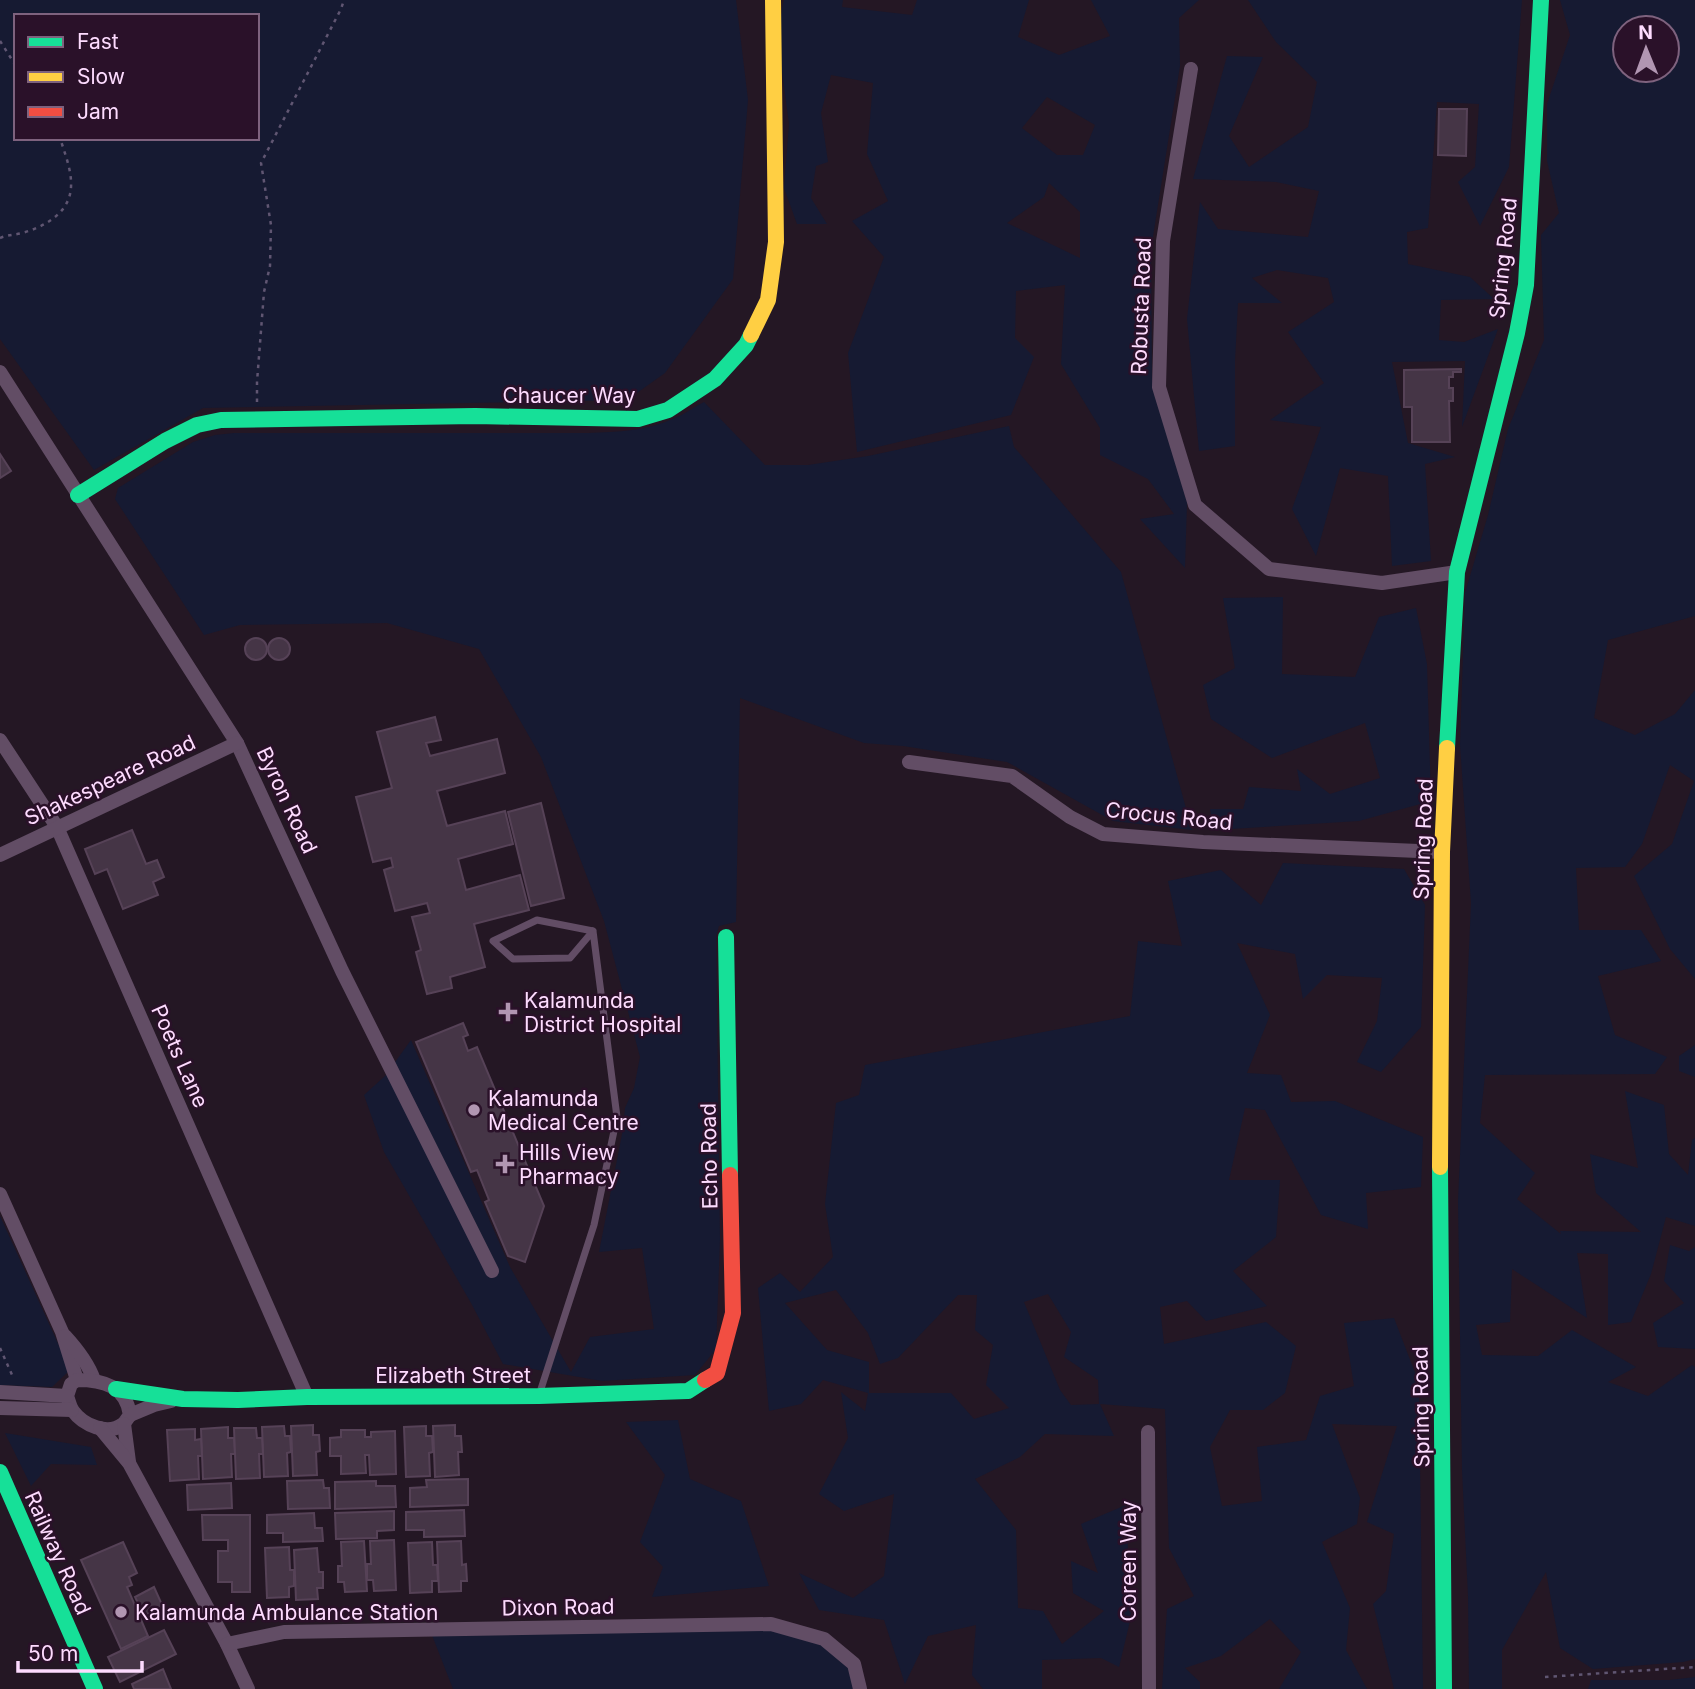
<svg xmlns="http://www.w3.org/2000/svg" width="1695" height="1689" font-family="Inter,sans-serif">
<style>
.green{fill:#161a32;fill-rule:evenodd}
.building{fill:#453546;stroke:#564257;stroke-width:2}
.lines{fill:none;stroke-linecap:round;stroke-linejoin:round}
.path{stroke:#605672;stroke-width:2.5;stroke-dasharray:3.5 5;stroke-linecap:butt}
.lane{stroke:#624d65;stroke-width:7}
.street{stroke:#624d65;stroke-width:14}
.fast{stroke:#16e098;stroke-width:16}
.slow{stroke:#ffcf43;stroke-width:16}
.jam{stroke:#f24e42;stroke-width:16}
.poi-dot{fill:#b196b2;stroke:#2a1129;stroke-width:2.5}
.labels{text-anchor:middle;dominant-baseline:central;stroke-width:5;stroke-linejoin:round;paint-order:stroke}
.street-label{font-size:21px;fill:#fddbfe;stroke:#2a1129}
.poi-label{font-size:21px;fill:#fddbfe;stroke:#2a1129;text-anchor:start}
</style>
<rect width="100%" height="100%" fill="#241724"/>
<!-- green -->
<g class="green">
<path d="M0,0h736l12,100 -15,179 -68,94 -38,27 -424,8 -109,62 -94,-131zM16,16h241v122h-241z"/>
<path d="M784,0h59l-1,7 70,8 5,-15h112l-11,37 41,18 51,-19 -19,-36h108l-20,18 1,48 -29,183 1,130 35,123 -2,66 -45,-49 34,-5 -26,-35 -48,-24v-27l-39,-64 4,-79 -49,6 -1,47 19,19 -23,58 -154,37 -9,-99 36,-96 -32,-36 36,-20 -21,-47 6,-71 -42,-8 -10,38 7,49 -12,4 -5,32 16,26h-30l-13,-36 5,-64 -12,-90zM1047,97l48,28 -12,30h-26l-35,-27zM1049,183l31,29v46l-73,-35 37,-26z"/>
<polygon points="1248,0 1522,0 1509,167 1480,226 1458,182 1475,167 1479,104 1437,102 1428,228 1407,232 1408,264 1470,277 1494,299 1441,300 1439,340 1464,342 1498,329 1462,427 1465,361 1392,362 1408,443 1455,457 1425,464 1431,561 1392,566 1388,476 1340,468 1316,556 1292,509 1321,427 1270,420 1324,383 1288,332 1334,302 1328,278 1277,270 1252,278 1282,303 1238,303 1235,361 1235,446 1199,451 1187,319 1200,202 1218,229 1308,237 1319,191 1276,182 1193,179 1227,56 1263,57 1229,136 1249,167 1308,127 1317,82 1276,42"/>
<path d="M1560,0h135v616l-87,24 -14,78 41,17 40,-21 20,-24v289l-25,-30 -36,-73 38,-32 22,-63 -24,-16 -28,79 -17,23 -49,1 3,62h62l20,31 -63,15 17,59 52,22 -12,17 -170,1 -5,48 55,50 -18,26 44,35 -1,-3 81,1 -45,-39 -6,-39 48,14 -13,-77 39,14 5,49 19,21 4,-35 3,-2v88l-29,-9 -15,57 -20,48 -23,3v-71l-31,-1 10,65 -75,-49 -2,53 -34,3 6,30 56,1 34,-26 64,37 -28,15 40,14 44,-31 3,2v292l-12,3 -90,7 -33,-21 -14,-76 -44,78v39h-33l-1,-93 -6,-126 -4,-269 13,-298 -11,-158 5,-152 23,-78 20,-86 36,-89 -3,-105 18,-22 -12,-52v-57l23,-69zM1625,28h42v42h-42z"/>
<path d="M704,402l61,63h43l60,-9 141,-30 5,21 107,125 71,258 -79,-9 -106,-59 -104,-16 -39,-3 -124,-45 -4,224 -17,4 -3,10 4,303 -4,110 -21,26 -93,6 -99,-17 -32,-61 -87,-151 -20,-57 21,-19 26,-36 99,227 61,105 19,-35 64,-8 -12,-81 -43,4 24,-123 2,-21 9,-20 6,-31 -36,-136 -63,-164 -62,-108 -92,-26 -147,2 -36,10 -89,-136 3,-11 75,-46 22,-7 19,-2h354c30,-1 59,-2 87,-15 10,-4 19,-11 29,-16z"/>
<polygon points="1283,597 1282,674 1355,677 1379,617 1416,608 1427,664 1431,801 1359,821 1214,830 1210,809 1243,809 1249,787 1301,791 1297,769 1330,794 1380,778 1365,723 1272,758 1211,719 1203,685 1235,668 1223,598"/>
<path d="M1283,863l121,6 21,36 -4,122 -40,45 -24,-10 20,-41 5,-43 -55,-3 -24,24 -8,-45 -58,-11 33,72 -23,58 34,2 10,27 44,-1 88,36 -2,50 -55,6 2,36 -47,-14 -56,-105 -20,-2 -16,72h51l-4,57 -43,34 34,35 -61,15 -19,-20 -27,6 4,37 102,-22 30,24 -11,47 -22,17h-33l-20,37 12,59 40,-5 -5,-54 49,-7 14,-44 34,-10 -10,-63 50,-5 25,65 4,306h-29l-21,-85 13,-13 8,-57 -27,-12 30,-96 -65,-2 28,74 -3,26 -35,18 28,66 -4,42 21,39h-88l22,-37 -31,-33 -49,37 -36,12 15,14v7h-38l5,-80 27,-13 -25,-48 -4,-139 -65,-5 14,32 -69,-2 -25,23 -45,22 41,51 2,78 25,3 19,33 42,-33 -31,-18 -2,-32 27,12 -17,-49 45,-19 5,112 -12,50 -18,-9 -59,2v29h-59l-11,-14 4,-50 -48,11 -23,48 -21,-64 -65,-10 -20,-37 54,25 31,-22 10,-82 -50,17 -25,-17 29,-56 -7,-46 24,19 3,-18 -45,-13 -22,24 -32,7 -11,-123 22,-15 20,19 33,-35 -8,-53 11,-101 23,-8 6,-30 265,-49 8,-75 44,5 -14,-65 53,-11 40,35zM836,1290l32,43 12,31 18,-6 60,-63h19l-2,35 18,15 -7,40 23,23 -35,11 -23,-26h-82v-31l-42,-12 -42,-47zM1048,1294l23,38 -7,25 34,23 1,24 -28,1 -11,-15 -36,-88z"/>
<polygon points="1695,1045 1695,1077 1679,1071 1679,1056"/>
<polygon points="0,1216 70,1370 52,1387 0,1385"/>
<polygon points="1670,1245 1689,1251 1695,1247 1695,1349 1658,1347 1653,1323 1684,1303 1664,1281"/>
<polygon points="678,1420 690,1479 741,1501 769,1586 652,1597 663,1567 640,1542 665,1475 626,1422"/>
<polygon points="5,1433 91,1447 97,1465 51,1464 31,1486"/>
<polygon points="771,1624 824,1639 854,1664 860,1689 453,1689 430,1630"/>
<polygon points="1695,1677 1695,1689 1588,1689 1591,1680 1669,1680"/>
</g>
<!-- building -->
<g class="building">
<polygon points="1439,109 1467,109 1466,156 1438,155"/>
<polygon points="1461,369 1461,372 1453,372 1453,377 1449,377 1449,388 1453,388 1453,401 1449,401 1450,442 1412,442 1412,407 1404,407 1404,370"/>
<polygon points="0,454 11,471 0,478"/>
<circle cx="279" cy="649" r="11"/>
<circle cx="256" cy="649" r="11"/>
<polygon points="435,717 441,740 426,743 430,756 497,739 505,773 437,791 447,826 505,811 513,844 458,859 466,890 520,875 529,910 474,924 485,967 450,977 452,988 427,994 416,952 421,950 412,917 430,913 427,903 395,911 384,870 393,867 391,858 373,862 356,797 392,788 377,732"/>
<polygon points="541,803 564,898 531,906 508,812"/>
<polygon points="132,830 146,864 157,860 164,877 153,882 158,895 123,909 107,869 95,874 85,849"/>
<polygon points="463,1023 468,1035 463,1037 468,1051 477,1047 544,1206 525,1262 508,1256 485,1202 489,1200 477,1170 471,1172 416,1042"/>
<polygon points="313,1425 313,1435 319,1435 320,1451 316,1452 317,1475 293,1476 291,1426"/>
<polygon points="455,1425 455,1436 461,1436 462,1452 458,1452 459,1475 435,1477 433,1426"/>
<polygon points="284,1426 285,1436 290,1436 291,1452 287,1453 288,1476 264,1477 262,1427"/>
<polygon points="426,1426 426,1436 432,1436 433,1452 429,1453 430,1476 406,1477 404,1427"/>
<polygon points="228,1427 228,1438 234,1438 235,1454 231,1454 232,1477 203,1479 201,1429"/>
<polygon points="234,1428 256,1428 257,1438 262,1438 263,1454 259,1454 260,1478 236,1479"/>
<polygon points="195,1429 195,1440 201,1439 202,1456 198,1456 199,1479 170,1481 167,1430"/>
<polygon points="341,1430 365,1430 365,1437 371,1437 371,1432 395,1431 396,1474 370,1475 369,1455 365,1455 366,1473 341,1474 341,1456 330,1456 330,1438 341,1437"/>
<polygon points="468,1479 468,1505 410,1507 410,1488 427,1487 426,1480"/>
<polygon points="323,1480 324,1488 329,1488 330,1508 288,1509 287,1481"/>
<polygon points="376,1481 376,1486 395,1486 396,1507 335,1509 335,1482"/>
<polygon points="231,1483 232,1508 188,1510 187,1485"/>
<polygon points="464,1510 465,1536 424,1537 424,1530 406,1530 406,1512"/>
<polygon points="394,1511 394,1530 377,1531 377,1538 336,1539 335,1513"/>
<polygon points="314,1513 315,1528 322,1528 323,1541 283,1542 283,1533 267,1533 267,1515"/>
<polygon points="202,1515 250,1515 250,1592 232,1592 232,1582 218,1582 218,1551 228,1551 228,1540 203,1540"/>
<polygon points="394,1540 396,1590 374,1591 373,1580 367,1580 367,1564 371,1564 370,1541"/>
<polygon points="364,1541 367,1591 345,1592 344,1582 338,1582 338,1566 342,1566 341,1542"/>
<polygon points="461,1541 462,1565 466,1564 467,1581 461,1581 461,1591 439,1592 437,1542"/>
<polygon points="123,1542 137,1573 129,1577 132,1585 127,1587 148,1636 121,1649 81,1560"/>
<polygon points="432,1542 433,1565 437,1565 438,1581 432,1581 432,1592 410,1593 408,1543"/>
<polygon points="289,1547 290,1570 294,1570 294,1586 289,1587 289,1597 267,1598 265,1548"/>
<polygon points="317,1548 319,1572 323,1572 323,1588 317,1588 318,1599 296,1600 294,1550"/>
<polygon points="154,1587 163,1607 144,1616 135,1597"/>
<polygon points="164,1630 176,1654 120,1682 108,1657"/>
<polygon points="163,1669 171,1689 134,1689 132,1684"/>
</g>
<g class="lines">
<!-- path -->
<g class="path">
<polyline points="0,41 16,66"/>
<path d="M0,238c7,-3 14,-3 22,-5 22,-6 48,-20 49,-46 1,-16 -6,-33 -11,-49"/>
<polyline points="257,402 257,382 264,292 270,266 271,225 261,163 341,9 344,0"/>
<polyline points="0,1348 13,1377"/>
<polyline points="1545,1677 1695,1667"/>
</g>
<!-- lane -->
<polyline class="lane" points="540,1392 594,1225 617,1117 593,931 537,920 493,941 513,959 570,958 593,931"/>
<!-- street -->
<g class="street">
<polyline points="1191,69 1163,241 1159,387 1195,505 1269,569 1382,583 1457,572"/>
<polyline points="0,372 237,743 342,971 492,1271"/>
<polyline points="0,740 57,827 307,1397"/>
<polyline points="909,762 1012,776 1070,817 1103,834 1203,842 1442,852"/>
<polyline points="0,855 237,743"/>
<polyline points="0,1194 62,1332 77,1380"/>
<path d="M65,1336c12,13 23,27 29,44"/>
<path d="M77,1380c26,0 49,6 53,35 -1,1 -6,9 -7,9 -15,12 -40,1 -50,-13 -3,-4 -4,-10 -6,-15l4,-12z"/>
<polyline points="0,1392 67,1396"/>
<polyline points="0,1408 72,1410"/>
<polyline points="130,1415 154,1405 171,1401"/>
<polyline points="124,1424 129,1462"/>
<polyline points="100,1428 129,1463 227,1644 248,1689"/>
<polyline points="1148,1432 1149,1689"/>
<polyline points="227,1644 284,1632 771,1624 824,1639 854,1664 860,1689"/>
</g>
<!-- fast -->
<g class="fast">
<polyline points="78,495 165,441 197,425 221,420 475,416 638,419 668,410 715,379 746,345 751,335"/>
<polyline points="1447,748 1457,572 1517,333 1526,285 1541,0"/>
<polyline points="726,937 730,1175"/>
<polyline points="1440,1167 1444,1689"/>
<polyline points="116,1389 183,1399 238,1400 307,1397 539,1396 688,1391 705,1380"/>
<polyline points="0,1472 95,1689"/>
</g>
<!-- slow -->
<g class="slow">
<polyline points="751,335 768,300 776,242 773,0"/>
<polyline points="1440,1167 1442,852 1447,748"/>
</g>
<!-- jam -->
<polyline class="jam" points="705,1380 717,1373 733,1313 730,1175"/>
</g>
<!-- markers -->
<g class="poi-dot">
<path d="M504.5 1001.5h7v7h7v7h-7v7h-7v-7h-7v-7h7z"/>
<circle cx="474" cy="1110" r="7"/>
<path d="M501.5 1153.5h7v7h7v7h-7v7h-7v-7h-7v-7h7z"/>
<circle cx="121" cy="1612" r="7"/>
</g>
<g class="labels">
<!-- street labels -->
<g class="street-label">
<text transform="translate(1503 258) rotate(-84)">Spring Road</text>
<text transform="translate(1141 306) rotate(-88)">Robusta Road</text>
<text x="569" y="395">Chaucer Way</text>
<text transform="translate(110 780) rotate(-25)">Shakespeare Road</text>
<text transform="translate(287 800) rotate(65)">Byron Road</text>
<text transform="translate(1169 816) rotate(6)">Crocus Road</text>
<text transform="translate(1423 839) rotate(-88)">Spring Road</text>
<text transform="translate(180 1056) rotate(66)">Poets Lane</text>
<text transform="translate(709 1156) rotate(-91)">Echo Road</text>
<text x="453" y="1375">Elizabeth Street</text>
<text transform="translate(1421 1407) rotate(-91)">Spring Road</text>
<text transform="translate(58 1553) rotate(66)">Railway Road</text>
<text transform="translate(1128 1561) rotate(-90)">Coreen Way</text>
<text transform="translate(558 1607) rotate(-1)">Dixon Road</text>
</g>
<!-- poi labels -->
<g class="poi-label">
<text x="524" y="1000">Kalamunda<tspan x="524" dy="24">District Hospital</tspan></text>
<text x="488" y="1098">Kalamunda<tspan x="488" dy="24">Medical Centre</tspan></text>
<text x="519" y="1152">Hills View<tspan x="519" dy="24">Pharmacy</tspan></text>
<text x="135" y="1612">Kalamunda Ambulance Station</text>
</g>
</g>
<!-- legend -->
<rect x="14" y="14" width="245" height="126" fill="#2a1129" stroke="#7e627e" stroke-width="2"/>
<rect x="28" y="37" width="35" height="10" fill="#16e098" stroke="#7e627e" stroke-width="2"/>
<text x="77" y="49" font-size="21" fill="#fddbfe">Fast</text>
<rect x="28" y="72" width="35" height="10" fill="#ffcf43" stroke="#7e627e" stroke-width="2"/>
<text x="77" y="84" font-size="21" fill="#fddbfe">Slow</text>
<rect x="28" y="107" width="35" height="10" fill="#f24e42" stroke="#7e627e" stroke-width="2"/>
<text x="77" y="119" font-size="21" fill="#fddbfe">Jam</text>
<!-- north arrow -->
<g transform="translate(1646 49) rotate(359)"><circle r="33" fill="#2a1129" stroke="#7e627e" stroke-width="2"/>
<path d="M0-5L12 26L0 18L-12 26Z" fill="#b196b2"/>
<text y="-10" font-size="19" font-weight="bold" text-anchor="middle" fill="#fddbfe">N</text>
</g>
<!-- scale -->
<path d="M18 1661v10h124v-10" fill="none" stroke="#fddbfe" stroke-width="3.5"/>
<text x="28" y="1661" font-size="21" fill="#fddbfe" stroke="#2a1129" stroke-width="5" paint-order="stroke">50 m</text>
</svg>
